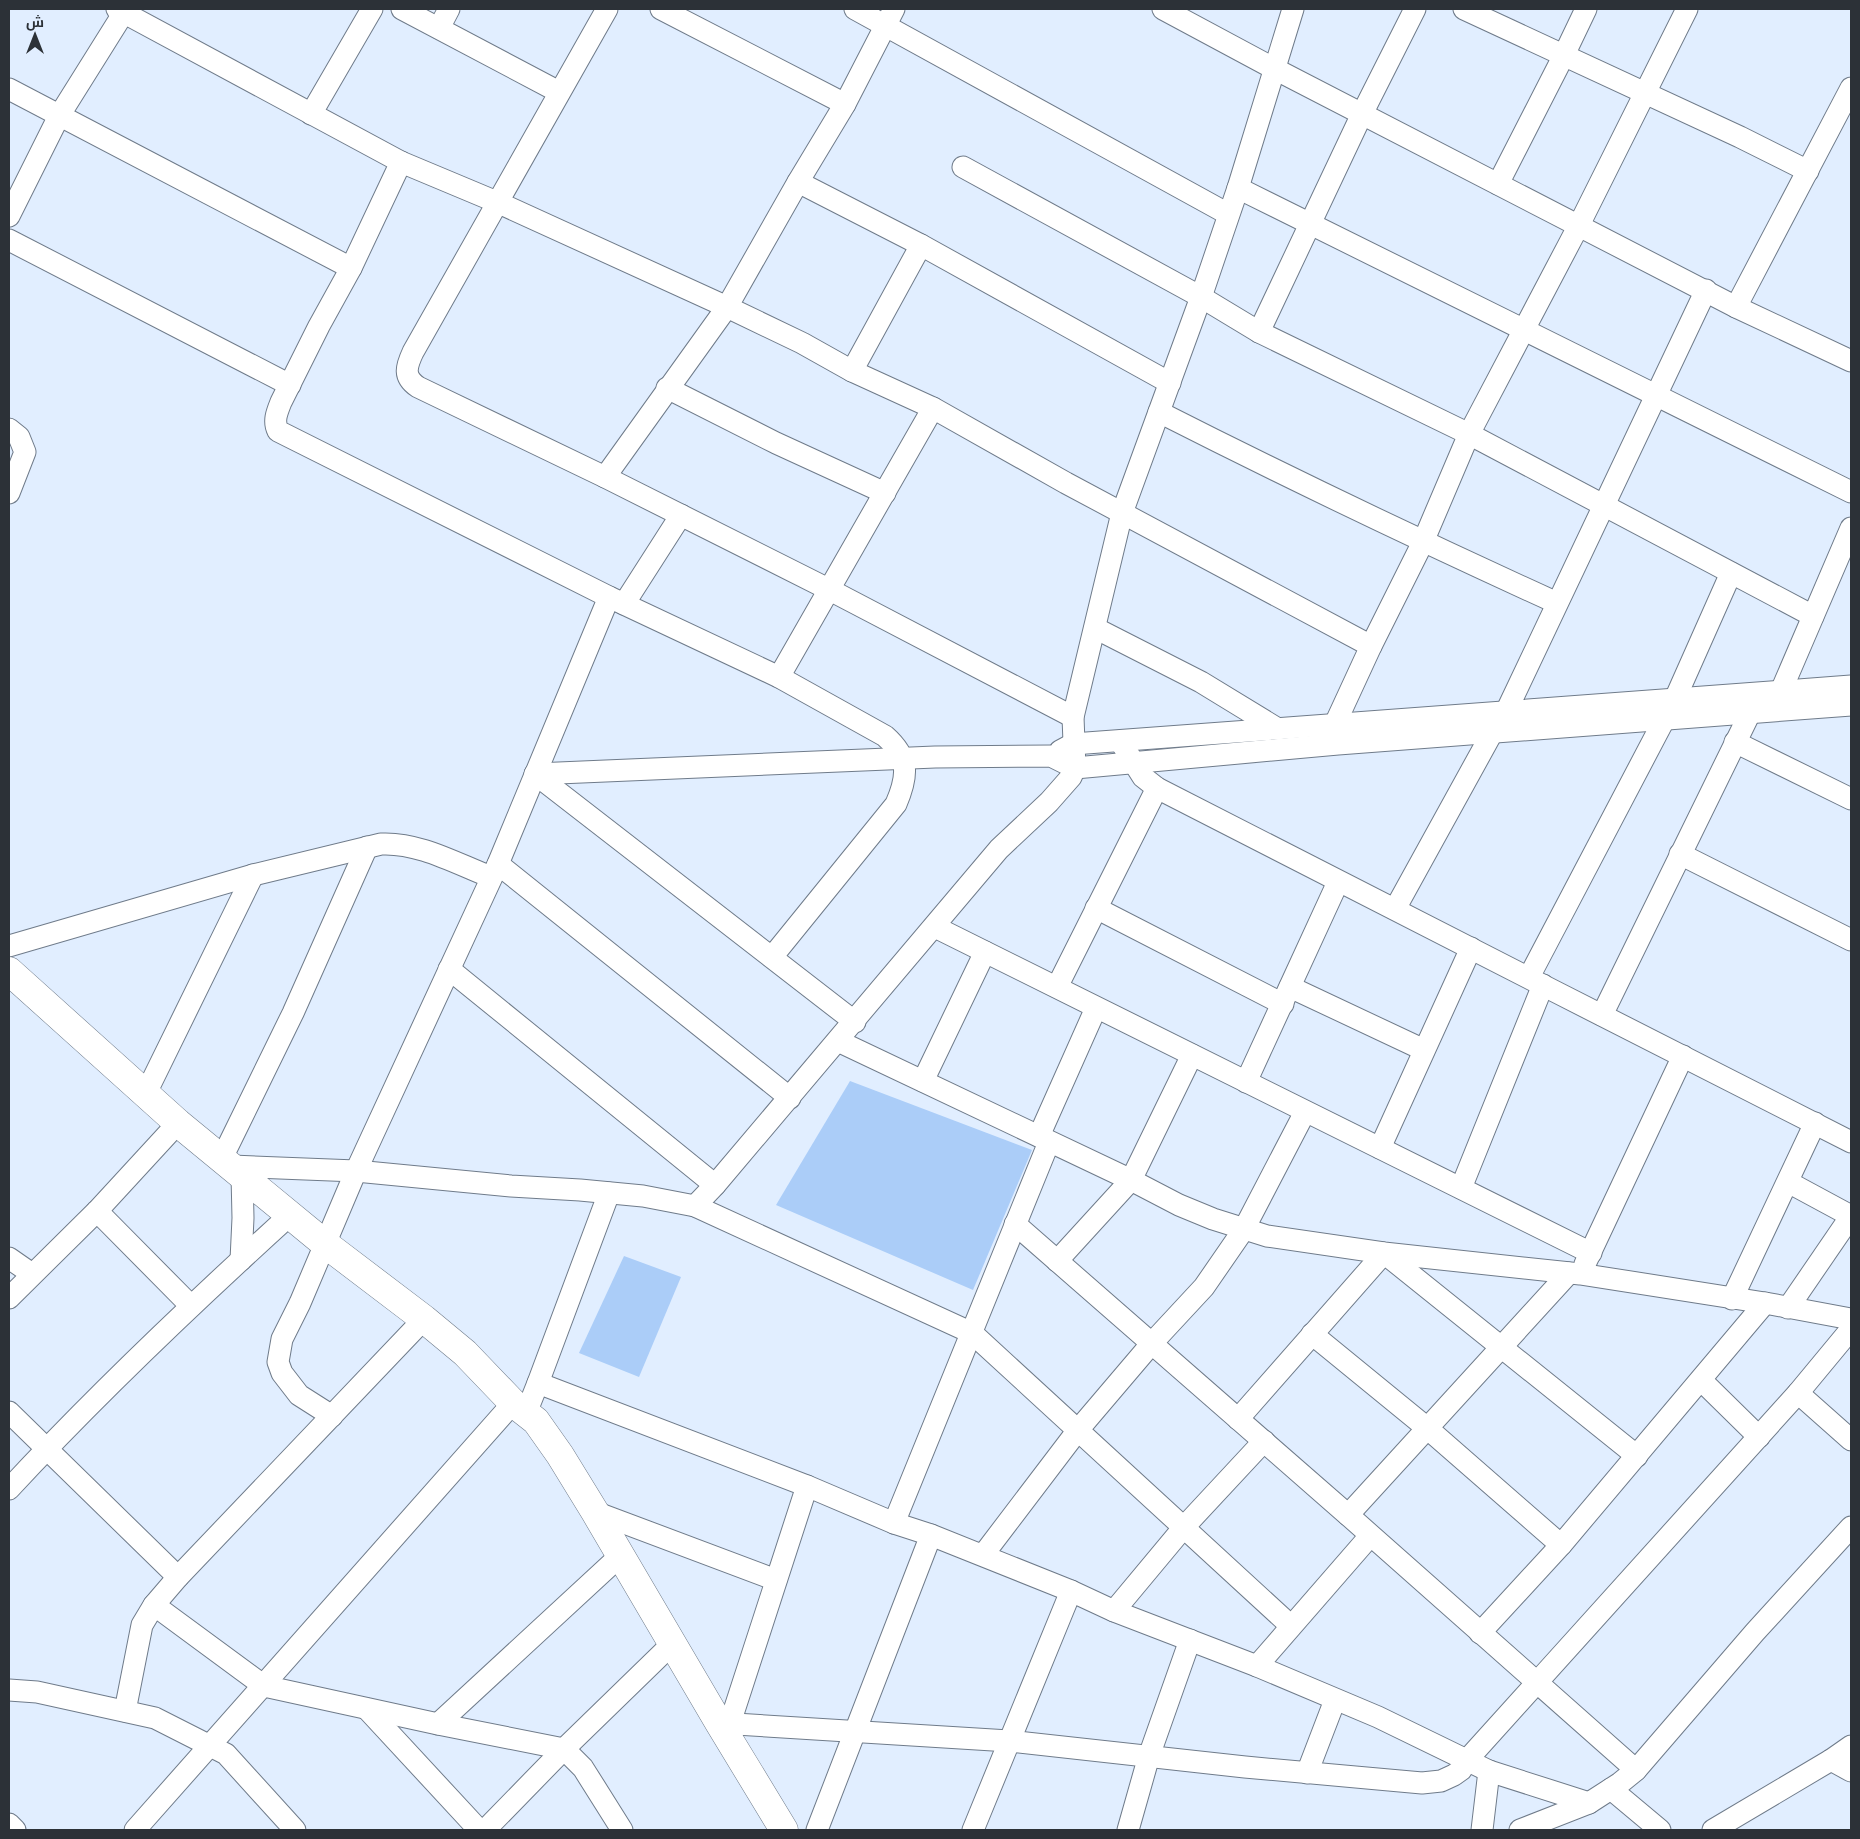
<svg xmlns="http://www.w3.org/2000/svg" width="1860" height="1839" font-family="'Golos Text',Cairo,sans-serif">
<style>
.green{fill:#abcdf8}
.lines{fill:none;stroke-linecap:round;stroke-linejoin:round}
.minor-casing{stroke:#6f7b8a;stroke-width:23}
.tertiary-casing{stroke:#6f7b8a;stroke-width:29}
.minor{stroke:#fff;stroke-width:21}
.tertiary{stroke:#fff;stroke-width:28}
</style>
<rect width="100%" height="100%" fill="#e1eeff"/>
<!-- green -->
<g class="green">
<polygon points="850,1081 1032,1150 973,1290 776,1205"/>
<polygon points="624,1256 681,1277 639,1377 579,1353"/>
</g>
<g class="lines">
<!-- minor casing -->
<g class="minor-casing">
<g id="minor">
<polyline points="117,9 401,162 499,203 727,307 802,343 852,371 933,408 1066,483 1371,646"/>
<polyline points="402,9 559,92"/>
<path d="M607,9l-194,343c-7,15 -10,25 5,35l187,90 225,113 243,127"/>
<polyline points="661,9 845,104"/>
<polyline points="855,9 1228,214"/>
<polyline points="1163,9 1273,68 1736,307 1851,361"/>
<polyline points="1464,9 1740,137 1808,171"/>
<polyline points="439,28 449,9"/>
<polyline points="9,89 351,268"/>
<polyline points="311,114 372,9"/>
<path d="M401,162l-50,106 -32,58 -38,76c-4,10 -8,19 -3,29l331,166 170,80 106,59c25,22 23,40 11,68l-124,153"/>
<polyline points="963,167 1201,297 1259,332 1469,434 1813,616"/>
<polyline points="798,182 921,245 1170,383"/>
<polyline points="1498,184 1564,55 1586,9"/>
<polyline points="1238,188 1851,492"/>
<polyline points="9,216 59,116 126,9"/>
<polyline points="9,240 290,385"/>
<polyline points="1736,307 1851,88"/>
<polyline points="1259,332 1362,114 1415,9"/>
<polyline points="852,371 921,245"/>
<polyline points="667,388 776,443 885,493"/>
<path d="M1159,412c132,67 264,130 398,191"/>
<polyline points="9,429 19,437 25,452 9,493"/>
<polyline points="605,477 727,307 798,182 845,104 894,9"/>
<polyline points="624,604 681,515"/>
<polyline points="1095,628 1201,682 1278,729"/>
<polyline points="779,677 933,408"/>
<polyline points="1781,691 1851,528"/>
<polyline points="1335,724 1371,646 1423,542 1469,434 1579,225 1687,9"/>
<path d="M1120,741l23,36 14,11c230,119 463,236 694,354"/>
<polyline points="1735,742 1851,799"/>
<polyline points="1060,751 1073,744 1851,686"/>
<polyline points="535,774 935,757 1051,756 1075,768 1338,744 1851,705"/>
<polyline points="535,774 855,1022"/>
<polyline points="1680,854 1851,940"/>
<polyline points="498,864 790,1098"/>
<polyline points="1096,908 1283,1004"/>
<polyline points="1395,909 1492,733 1506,712 1706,290"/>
<polyline points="935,927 1591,1253"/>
<path d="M9,946l244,-71 128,-31c38,-2 76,20 110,33"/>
<polyline points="449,969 715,1185"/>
<polyline points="1529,977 1675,699 1731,573"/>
<polyline points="1057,987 1157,788"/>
<polyline points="1290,987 1424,1050"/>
<polyline points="1602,1015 1750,713"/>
<polyline points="838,1041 1131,1180 1179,1205 1213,1219 1267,1236 1384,1253 1580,1274 1765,1303 1851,1319"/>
<polyline points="923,1081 985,952"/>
<polyline points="1246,1082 1338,882"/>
<polyline points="146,1093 253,875"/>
<polyline points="1039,1136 1096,1008"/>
<polyline points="1380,1148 1471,948"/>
<polyline points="222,1158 293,1013 367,847"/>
<polyline points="232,1166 356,1171 511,1186 580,1190 643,1196 695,1206 972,1333 1291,1626"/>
<polyline points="1788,1182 1851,1216"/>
<polyline points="1461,1188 1543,985"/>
<polyline points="695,1206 715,1185 999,849 1049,802 1071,777 1075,768 1073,717 1122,513 1201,297 1238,188 1293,9"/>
<polyline points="97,1211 191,1306"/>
<polyline points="1015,1224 1348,1515 1636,1770"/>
<polyline points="9,1258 32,1274"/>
<polyline points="241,1260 243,1218 242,1175"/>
<polyline points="1057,1261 1131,1180 1192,1055"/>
<polyline points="1585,1264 1683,1056"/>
<polyline points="9,1298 97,1211 178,1123"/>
<polyline points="1732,1299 1815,1123"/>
<polyline points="1788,1308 1851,1216"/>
<polyline points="1312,1334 1427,1428 1561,1545"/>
<polyline points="1701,1380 1759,1437"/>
<polyline points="538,1383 609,1193"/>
<polyline points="1798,1393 1851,1440"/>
<polyline points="9,1412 178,1577"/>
<polyline points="526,1413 538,1383 807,1486 894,1523 931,1535 1071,1591 1114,1611 1257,1666 1378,1717 1489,1771 1589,1803"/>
<polyline points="332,1416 299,1395 282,1373 278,1362 282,1339 300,1303 356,1171 498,864 609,597"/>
<polyline points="1238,1419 1384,1253 1637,1456"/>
<path d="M9,1489c89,-96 184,-186 281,-274"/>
<polyline points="595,1512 776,1580"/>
<polyline points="1348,1515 1569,1273"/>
<polyline points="894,1523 1049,1142"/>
<polyline points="983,1555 1078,1430 1152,1343 1204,1287 1244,1229 1305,1112"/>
<polyline points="154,1605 264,1686 438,1724 564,1749 583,1768 622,1830"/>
<polyline points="1114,1611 1184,1527 1264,1441"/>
<polyline points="1480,1633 1561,1545 1765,1303"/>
<polyline points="1257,1666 1370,1536"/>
<polyline points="9,1690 37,1692 155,1718 226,1754 295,1830"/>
<polyline points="367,1709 479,1830"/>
<polyline points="125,1711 142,1625 154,1605 178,1577 424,1319"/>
<polyline points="719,1723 1009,1741 1245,1767 1422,1783 1441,1781 1454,1775 1461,1770 1467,1760 1798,1393 1851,1329"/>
<polyline points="730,1723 807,1486"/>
<polyline points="438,1724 621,1555"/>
<polyline points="1831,1760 1851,1771"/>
<polyline points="1307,1773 1335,1700"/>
<polyline points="1611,1789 1660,1830"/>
<polyline points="9,1824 15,1830"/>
<polyline points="135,1830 513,1403"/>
<polyline points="485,1830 564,1749 672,1644"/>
<polyline points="817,1830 931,1535"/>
<polyline points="973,1830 1071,1591"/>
<polyline points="1128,1830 1149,1756 1190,1640"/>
<polyline points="1482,1830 1489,1771"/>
<polyline points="1520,1830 1589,1803 1620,1783 1636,1770 1755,1632 1851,1527"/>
<polyline points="1713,1830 1831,1760 1851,1746"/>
</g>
</g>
<!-- tertiary casing -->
<g class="tertiary-casing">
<polyline id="tertiary" points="9,971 178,1123 324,1243 424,1319 465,1353 513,1403 536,1421 560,1455 595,1512 719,1723 784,1830"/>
</g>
<!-- minor -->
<use href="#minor" class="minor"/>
<!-- tertiary -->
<use href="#tertiary" class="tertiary"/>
</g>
<!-- border -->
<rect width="1860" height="1839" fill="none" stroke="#2c3137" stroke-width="20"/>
<!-- north arrow -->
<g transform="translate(35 35)" stroke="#e1eeff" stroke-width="4" paint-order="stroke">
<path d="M0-4L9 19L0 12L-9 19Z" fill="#2c3137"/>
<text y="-8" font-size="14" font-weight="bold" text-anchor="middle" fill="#2c3137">ش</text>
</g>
</svg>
